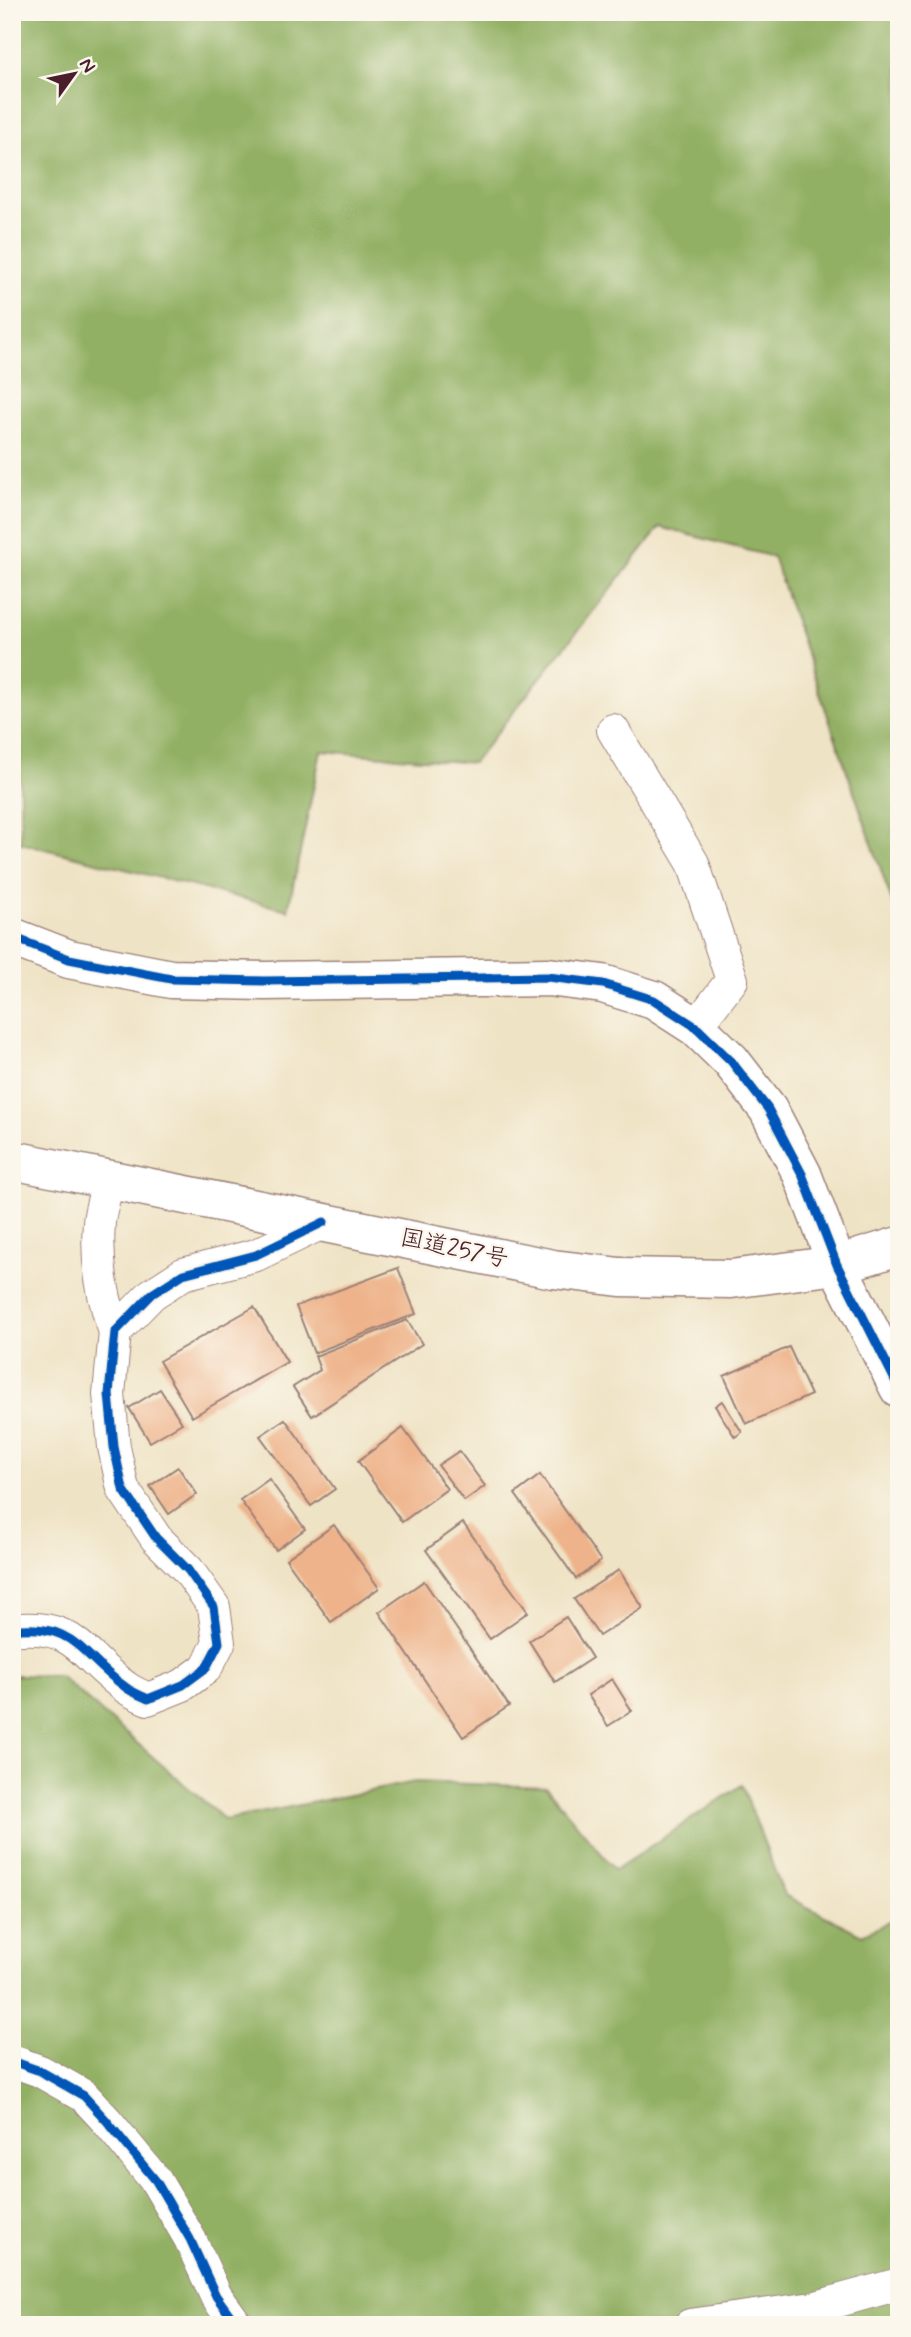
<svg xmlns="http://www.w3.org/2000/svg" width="911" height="2337" font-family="Mynerve,'Klee One',sans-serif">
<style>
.forest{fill:#92b063;stroke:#6e6847;stroke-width:2}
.building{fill:#eeb38a}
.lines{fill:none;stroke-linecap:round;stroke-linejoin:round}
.minor-casing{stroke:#9c8178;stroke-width:34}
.tertiary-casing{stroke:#9c8178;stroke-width:41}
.trunk-casing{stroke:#9c8178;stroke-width:41}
.minor{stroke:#fff;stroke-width:32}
.tertiary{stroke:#fff;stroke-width:38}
.trunk{stroke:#fff;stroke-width:38}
.cycleway-casing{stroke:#fbf7ec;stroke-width:13}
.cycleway{stroke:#0057b8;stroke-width:9}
.labels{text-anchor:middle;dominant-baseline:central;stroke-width:5;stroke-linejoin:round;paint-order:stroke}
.street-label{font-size:24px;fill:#4a1f2b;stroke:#fbf7ec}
</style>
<rect width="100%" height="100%" fill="#fbf7ec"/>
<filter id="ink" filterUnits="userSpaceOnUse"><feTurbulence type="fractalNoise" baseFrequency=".0143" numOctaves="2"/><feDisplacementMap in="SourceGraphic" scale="14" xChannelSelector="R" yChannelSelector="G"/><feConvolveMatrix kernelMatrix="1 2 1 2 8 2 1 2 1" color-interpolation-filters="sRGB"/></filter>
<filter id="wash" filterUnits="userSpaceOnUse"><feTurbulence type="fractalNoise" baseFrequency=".00686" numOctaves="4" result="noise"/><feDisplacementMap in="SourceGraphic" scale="28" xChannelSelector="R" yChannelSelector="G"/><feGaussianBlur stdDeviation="1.57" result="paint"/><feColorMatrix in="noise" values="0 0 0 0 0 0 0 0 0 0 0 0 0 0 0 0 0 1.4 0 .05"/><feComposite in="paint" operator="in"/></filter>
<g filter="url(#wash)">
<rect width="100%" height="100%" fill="#efe3c5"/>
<!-- forest -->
<g class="forest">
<polygon points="12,12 899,12 899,922 773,557 660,527 473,763 321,751 288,910 21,843 17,654 12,652"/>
<polygon points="12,1675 60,1676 225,1820 415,1782 546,1787 615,1870 742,1785 784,1895 862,1935 899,1917 899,2325 12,2325"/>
</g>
<g id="blocks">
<!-- building -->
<g class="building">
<polygon points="398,1268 416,1314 314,1353 296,1306"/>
<polygon points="254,1307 287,1362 192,1417 159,1361"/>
<polygon points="407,1320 422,1344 312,1416 293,1387 320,1370 315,1356"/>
<polygon points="789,1347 811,1395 746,1424 724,1376"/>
<polygon points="160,1389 182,1423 150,1442 129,1408"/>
<polygon points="722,1401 742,1432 735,1437 715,1406"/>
<polygon points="285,1419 335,1489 311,1506 260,1436"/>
<polygon points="403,1428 447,1489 402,1522 358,1461"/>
<polygon points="459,1451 485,1486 464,1501 438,1465"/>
<polygon points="178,1467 197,1494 169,1514 150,1486"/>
<polygon points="540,1475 601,1561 576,1579 515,1494"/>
<polygon points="269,1479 305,1529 276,1550 240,1500"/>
<polygon points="463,1523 528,1612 490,1639 426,1550"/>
<polygon points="334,1525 379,1588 331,1622 286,1559"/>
<polygon points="619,1570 643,1608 599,1636 574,1599"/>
<polygon points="424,1581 509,1706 463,1737 379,1612"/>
<polygon points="566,1617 592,1658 555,1682 529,1641"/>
<polygon points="612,1679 632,1711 608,1726 588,1695"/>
</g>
</g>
</g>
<g filter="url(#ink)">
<use href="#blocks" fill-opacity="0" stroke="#9c8178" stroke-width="2"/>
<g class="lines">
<!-- minor casing -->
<g class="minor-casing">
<g id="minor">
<polyline points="613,730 693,863 732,980 696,1027"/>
<path d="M109,1179c-3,14 -9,29 -10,44 -3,37 3,74 16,109"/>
<path d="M12,1630c64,-8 68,25 112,56 7,6 16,9 24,13l35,-14 23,-17 13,-25 -5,-36 -26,-37 -32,-32 -33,-49 -9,-42 -5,-53 6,-62 37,-38 31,-20 73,-19 68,-33"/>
<polyline points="12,2061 40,2071 84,2096 106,2120 156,2181 190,2239 216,2296 237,2325"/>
<polyline points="690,2325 813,2308 899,2284"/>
</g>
</g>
<!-- tertiary casing -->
<g class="tertiary-casing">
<polyline id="tertiary" points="12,937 69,959 171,979 264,981 548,977 603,984 654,1000 696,1027 731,1061 768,1109 802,1174 837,1265 899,1388"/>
</g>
<!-- trunk casing -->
<g class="trunk-casing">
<polyline id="trunk" points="12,1160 553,1269 620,1277 731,1279 837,1265 899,1246"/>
</g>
<!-- minor -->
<use href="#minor" class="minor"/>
<!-- tertiary -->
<use href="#tertiary" class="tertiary"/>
<!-- trunk -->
<use href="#trunk" class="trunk"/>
<!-- cycleway casing -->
<g class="cycleway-casing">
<g id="cycleway">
<polyline points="12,937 69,959 171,979 264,981 548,977 603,984 654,1000 696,1027 731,1061 768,1109 802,1174 837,1265 899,1388"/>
<path d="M12,1630c64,-8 68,25 112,56 7,6 16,9 24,13l35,-14 23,-17 13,-25 -5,-36 -26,-37 -32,-32 -33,-49 -9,-42 -5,-53 6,-62 37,-38 31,-20 73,-19 68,-33"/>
<polyline points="12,2061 40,2071 84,2096 106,2120 156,2181 190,2239 216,2296 237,2325"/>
</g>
</g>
<!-- cycleway -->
<use href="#cycleway" class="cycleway"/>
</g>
</g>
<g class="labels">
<!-- street labels -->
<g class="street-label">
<text transform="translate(454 1249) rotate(12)">国道257号</text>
</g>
</g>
<!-- margin -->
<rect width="911" height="2337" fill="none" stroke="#fbf7ec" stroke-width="42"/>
<!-- north arrow -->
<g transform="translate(74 74) rotate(57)" stroke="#fbf7ec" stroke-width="5" paint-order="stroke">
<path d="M0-5L12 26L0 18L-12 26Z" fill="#4a1f2b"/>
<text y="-10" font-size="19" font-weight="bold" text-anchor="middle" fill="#4a1f2b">N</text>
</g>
</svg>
